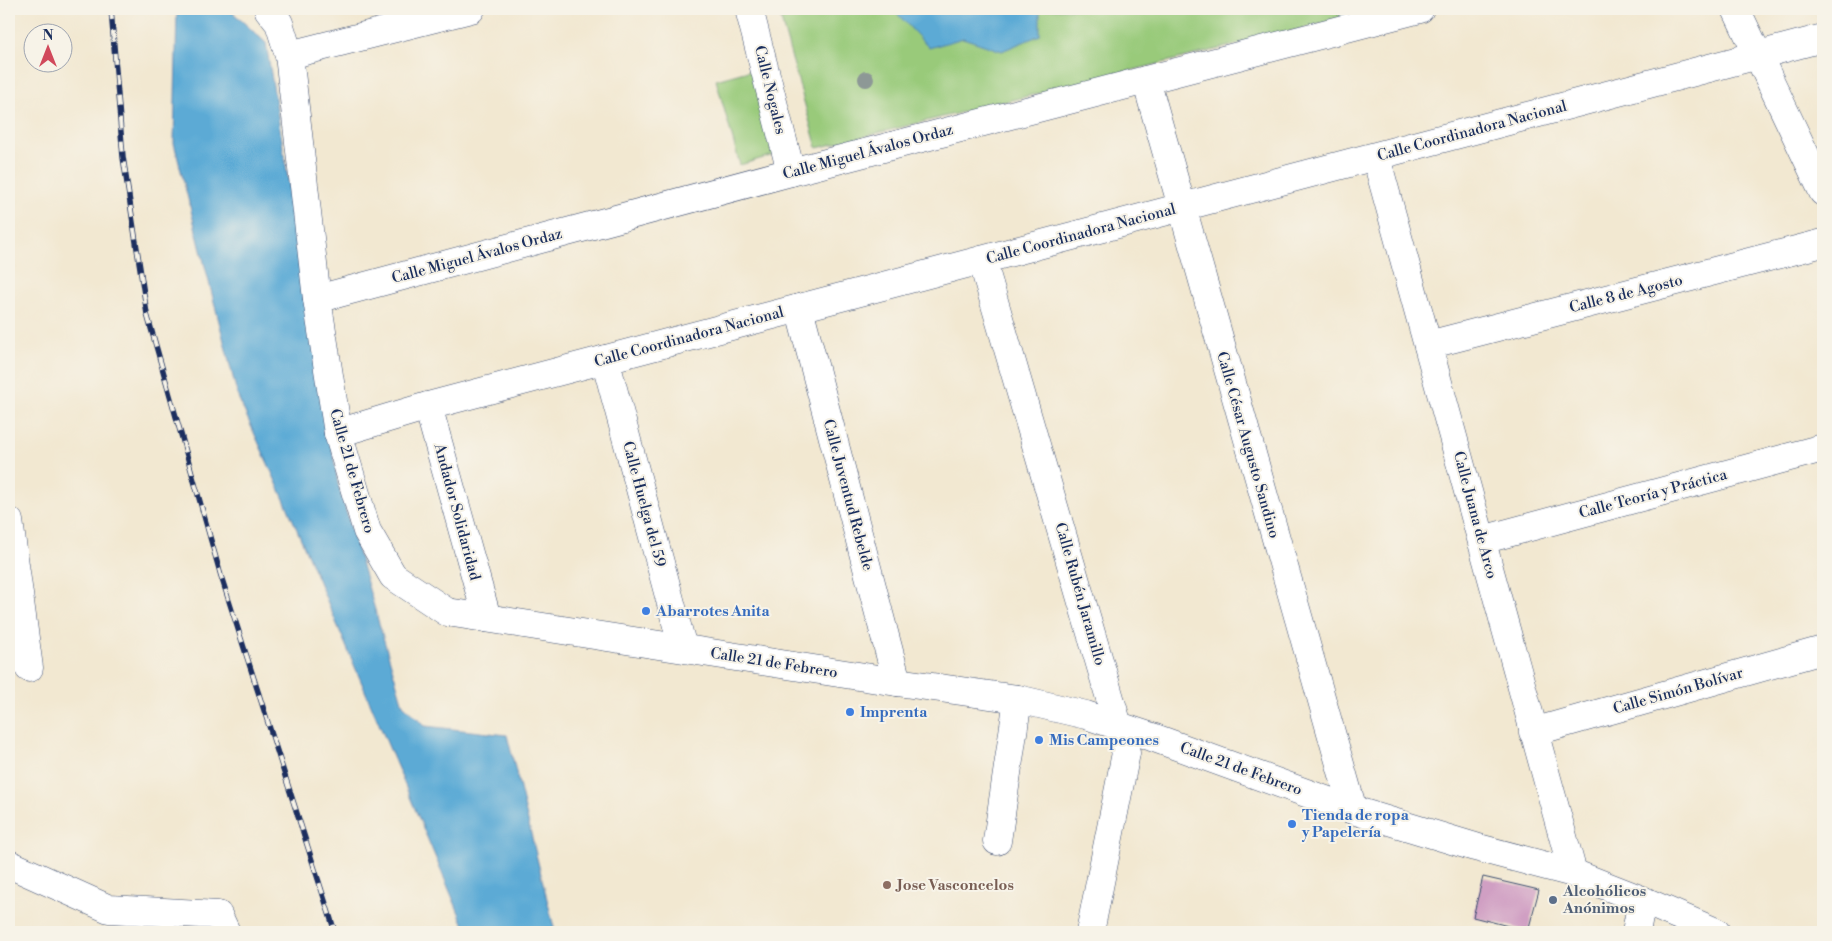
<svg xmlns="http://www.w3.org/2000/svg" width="1832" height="941" font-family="'Libre Bodoni',serif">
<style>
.green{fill:#99ca7a;stroke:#5a7c6c}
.water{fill:#5caad5;stroke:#3c6c9a}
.building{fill:#d09fc3}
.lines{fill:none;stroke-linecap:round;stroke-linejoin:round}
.minor-casing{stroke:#3b4b6f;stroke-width:29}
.minor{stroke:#fff;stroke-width:28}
.rail-casing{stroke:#1b2f5e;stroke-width:5.5}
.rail{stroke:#f7f3e8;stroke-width:4;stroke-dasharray:11;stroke-linecap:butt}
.tree{fill:#8d9896}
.shop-dot{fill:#3f7fe0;stroke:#f7f3e8;stroke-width:2}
.education-dot{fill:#8d6e63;stroke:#f7f3e8;stroke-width:2}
.service-dot{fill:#5c6f8a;stroke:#f7f3e8;stroke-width:2}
.labels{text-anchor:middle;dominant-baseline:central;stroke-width:4;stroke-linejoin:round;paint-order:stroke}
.street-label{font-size:15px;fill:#1b2f5e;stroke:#f7f3e8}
.shop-label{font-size:15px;font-weight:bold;fill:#366cbe;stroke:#f7f3e8;text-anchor:start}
.education-label{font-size:15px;font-weight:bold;fill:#785e54;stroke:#f7f3e8;text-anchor:start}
.service-label{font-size:15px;font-weight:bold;fill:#4e5e75;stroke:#f7f3e8;text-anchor:start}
</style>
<rect width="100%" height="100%" fill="#f7f3e8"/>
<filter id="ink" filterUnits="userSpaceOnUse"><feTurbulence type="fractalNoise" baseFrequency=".02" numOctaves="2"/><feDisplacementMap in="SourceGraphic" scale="10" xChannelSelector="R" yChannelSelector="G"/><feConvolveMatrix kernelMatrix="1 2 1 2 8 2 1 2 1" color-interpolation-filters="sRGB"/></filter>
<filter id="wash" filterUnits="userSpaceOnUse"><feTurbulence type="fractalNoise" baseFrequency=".0096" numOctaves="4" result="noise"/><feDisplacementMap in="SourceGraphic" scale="20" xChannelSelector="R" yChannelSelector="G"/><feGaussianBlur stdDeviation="1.12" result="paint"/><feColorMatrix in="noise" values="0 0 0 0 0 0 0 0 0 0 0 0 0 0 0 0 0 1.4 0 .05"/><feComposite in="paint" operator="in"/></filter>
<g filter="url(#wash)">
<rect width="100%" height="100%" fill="#f2e8d1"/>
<!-- green -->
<g class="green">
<polygon points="778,9 1364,9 1365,13 817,148"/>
<polygon points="759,68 780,153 740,165 716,80"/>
</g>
<!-- water -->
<g class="water">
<polygon points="177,9 229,9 266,43 338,484 403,705 425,726 507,735 555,932 467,932 287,506 238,397 174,143"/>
<polygon points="893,9 1040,9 1040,35 1002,51 963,38 929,48"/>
</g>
<g id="blocks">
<!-- building -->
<polygon class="building" points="1483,877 1539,890 1528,931 1473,917"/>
</g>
</g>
<g filter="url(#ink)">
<use href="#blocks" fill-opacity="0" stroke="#3b4b6f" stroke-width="1"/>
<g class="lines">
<!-- minor casing -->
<g class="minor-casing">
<g id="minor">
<polyline points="268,9 279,23 289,55 317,299 338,433 367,531 393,576 447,612 897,682 1018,699 1086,715 1152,737 1353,810 1475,847 1573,873 1642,900 1716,932"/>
<polyline points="749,9 791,172"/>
<polyline points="1736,9 1823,192"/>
<polyline points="289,55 471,9"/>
<polyline points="1146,80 1353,810"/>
<polyline points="1376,157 1573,873"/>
<polyline points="982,260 1126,753 1090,932"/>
<polyline points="317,299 791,172 1420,9"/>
<polyline points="799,308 897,682"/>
<polyline points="1428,345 1823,243"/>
<polyline points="605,359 683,648"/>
<polyline points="428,406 487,618"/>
<polyline points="338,433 428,406 1823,38"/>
<polyline points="9,521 29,668"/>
<polyline points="1482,540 1823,448"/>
<polyline points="1533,732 1823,650"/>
<polyline points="997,841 1018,699"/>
<polyline points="9,864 109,909 218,915 226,932"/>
<polyline points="1636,932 1642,900"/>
</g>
</g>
<!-- minor -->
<use href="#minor" class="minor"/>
<!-- rail casing -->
<g class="rail-casing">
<polyline id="rail" points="111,9 123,157 147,314 221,576 335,932"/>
</g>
<!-- rail -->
<use href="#rail" class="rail"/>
</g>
<!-- trees -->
<circle class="tree" cx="866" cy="79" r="8"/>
</g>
<!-- markers -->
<g class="shop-dot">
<circle cx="646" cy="611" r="5"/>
<circle cx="850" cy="712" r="5"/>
<circle cx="1039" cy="740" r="5"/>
<circle cx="1292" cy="824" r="5"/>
</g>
<circle class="education-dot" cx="887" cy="885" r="5"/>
<circle class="service-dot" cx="1553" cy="900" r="5"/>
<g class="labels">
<!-- street labels -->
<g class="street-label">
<text transform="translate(770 90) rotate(76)">Calle Nogales</text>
<text transform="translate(1472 131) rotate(-15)">Calle Coordinadora Nacional</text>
<text transform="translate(868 152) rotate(-15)">Calle Miguel Ávalos Ordaz</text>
<text transform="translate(1081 234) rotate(-15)">Calle Coordinadora Nacional</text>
<text transform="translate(477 256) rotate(-15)">Calle Miguel Ávalos Ordaz</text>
<text transform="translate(1626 294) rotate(-14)">Calle 8 de Agosto</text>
<text transform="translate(689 337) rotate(-15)">Calle Coordinadora Nacional</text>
<text transform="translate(1248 445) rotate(74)">Calle César Augusto Sandino</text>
<text transform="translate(352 471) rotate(74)">Calle 21 de Febrero</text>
<text transform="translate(1653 494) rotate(-15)">Calle Teoría y Práctica</text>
<text transform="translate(848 495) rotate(75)">Calle Juventud Rebelde</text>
<text transform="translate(644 504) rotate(75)">Calle Huelga del 59</text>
<text transform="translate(457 512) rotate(75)">Andador Solidaridad</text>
<text transform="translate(1475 515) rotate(75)">Calle Juana de Arco</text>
<text transform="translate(1080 594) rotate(74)">Calle Rubén Jaramillo</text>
<text transform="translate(774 663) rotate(9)">Calle 21 de Febrero</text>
<text transform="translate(1678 691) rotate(-16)">Calle Simón Bolívar</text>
<text transform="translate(1241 769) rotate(20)">Calle 21 de Febrero</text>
</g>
<!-- shop labels -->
<g class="shop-label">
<text x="656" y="611">Abarrotes Anita</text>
<text x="860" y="712">Imprenta</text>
<text x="1049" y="740">Mis Campeones</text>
<text x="1302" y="815">Tienda de ropa<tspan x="1302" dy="17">y Papelería</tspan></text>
</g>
<!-- education labels -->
<g class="education-label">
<text x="897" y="885">Jose Vasconcelos</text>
</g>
<!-- service labels -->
<g class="service-label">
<text x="1563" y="891">Alcohólicos<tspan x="1563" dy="17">Anónimos</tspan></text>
</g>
</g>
<!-- margin -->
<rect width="1832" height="941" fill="none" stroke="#f7f3e8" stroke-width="30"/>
<!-- north arrow -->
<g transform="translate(48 48)"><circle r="24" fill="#f7f3e8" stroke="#9fa5b1"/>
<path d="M0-4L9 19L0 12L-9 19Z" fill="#d1495b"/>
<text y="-8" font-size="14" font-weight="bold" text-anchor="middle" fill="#1b2f5e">N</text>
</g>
</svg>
